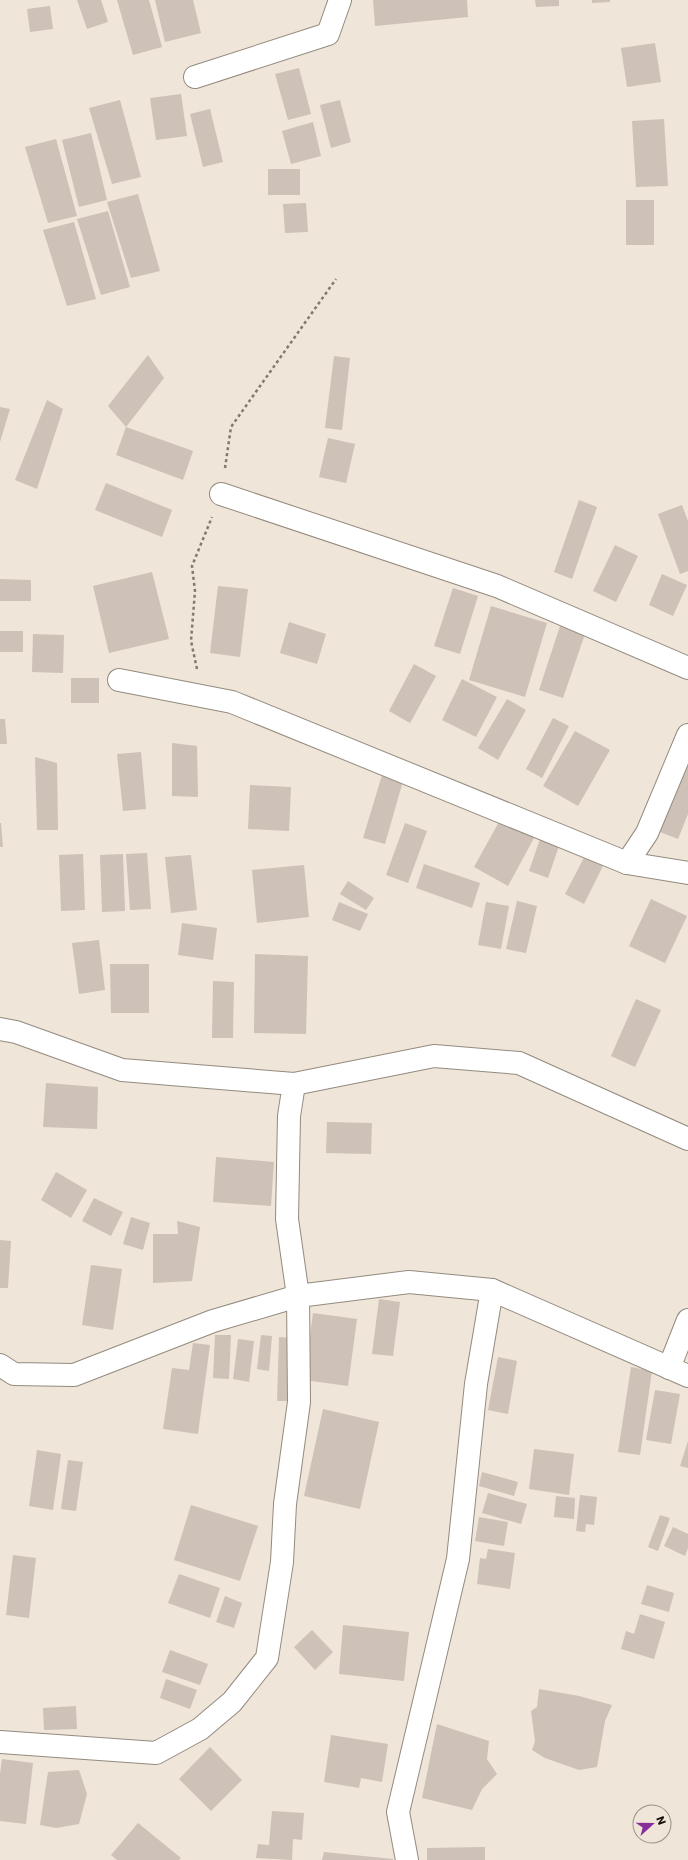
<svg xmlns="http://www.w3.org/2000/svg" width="688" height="1860" font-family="Poppins,sans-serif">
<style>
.building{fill:#cec1b7}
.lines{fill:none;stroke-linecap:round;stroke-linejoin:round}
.minor-casing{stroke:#938b7f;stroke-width:24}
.path{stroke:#807970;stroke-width:2.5;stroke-dasharray:3 3;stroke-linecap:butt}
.minor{stroke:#fff;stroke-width:22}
</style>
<rect width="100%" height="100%" fill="#efe5d8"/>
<!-- building -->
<g class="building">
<polygon points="77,0 101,0 108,22 87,29"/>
<polygon points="117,0 149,0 162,47 133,55"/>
<polygon points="155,0 193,0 201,33 165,42"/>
<polygon points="373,0 467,0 468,17 375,26"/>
<polygon points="535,0 559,0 559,6 536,7"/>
<polygon points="592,0 610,0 610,2 592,3"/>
<polygon points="50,6 53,29 30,32 27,9"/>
<polygon points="655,43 661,82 627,87 621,48"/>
<polygon points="299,68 311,114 288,120 275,74"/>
<polygon points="181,94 187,136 156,140 150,98"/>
<polygon points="120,100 141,177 112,184 89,108"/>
<polygon points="340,100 351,142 331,148 320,105"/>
<polygon points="210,109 223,162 203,167 190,114"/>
<polygon points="664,119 668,186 636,187 632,121"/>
<polygon points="313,122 321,156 291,164 282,131"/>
<polygon points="91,133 107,200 79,207 62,140"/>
<polygon points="56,139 77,216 48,223 25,147"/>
<rect x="268" y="169" width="32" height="26"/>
<polygon points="138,194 160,271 131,278 107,202"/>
<rect x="626" y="200" width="28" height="45"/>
<polygon points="306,203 308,232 285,233 283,204"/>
<polygon points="108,211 130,287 101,295 77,219"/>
<polygon points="74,222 96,299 67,306 43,230"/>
<polygon points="148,355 164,378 126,427 108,406"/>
<polygon points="334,356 350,358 342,430 325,428"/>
<polygon points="47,400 63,409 37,489 15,480"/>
<polygon points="0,407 10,409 0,442"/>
<polygon points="126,427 193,451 183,480 116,455"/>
<polygon points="328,438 355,444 346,483 319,477"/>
<polygon points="106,483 172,510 162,537 95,510"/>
<polygon points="579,500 597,507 572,579 554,572"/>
<polygon points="682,505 688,521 688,571 680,574 658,514"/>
<polygon points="615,545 638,556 616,602 593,591"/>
<polygon points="152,572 169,639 109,653 93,586"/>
<polygon points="662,574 687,585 673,616 649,605"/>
<polygon points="0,579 31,580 31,601 0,601"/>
<polygon points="218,586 248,589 240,657 210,653"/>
<polygon points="453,588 478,596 460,654 434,646"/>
<polygon points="491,606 547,623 525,697 469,680"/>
<polygon points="289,622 326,634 317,664 280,653"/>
<polygon points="561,623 586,631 563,698 539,690"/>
<rect x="0" y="631" width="23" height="21"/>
<polygon points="33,634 64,635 63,673 32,672"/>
<polygon points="414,664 436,676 410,723 389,711"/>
<rect x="71" y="678" width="28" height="25"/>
<polygon points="462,679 497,697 476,737 442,720"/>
<polygon points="507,699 526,710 498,760 478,748"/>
<polygon points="553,718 569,726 542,778 526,769"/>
<polygon points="0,719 5,719 7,744 0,744"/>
<polygon points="575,731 610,750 578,806 543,786"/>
<polygon points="172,743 197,746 198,797 172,796"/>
<polygon points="141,752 146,809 123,811 117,754"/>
<polygon points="35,757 57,763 58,830 37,830"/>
<polygon points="688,762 688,814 678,839 655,830"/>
<polygon points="382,775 403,781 385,844 363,838"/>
<polygon points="250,785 291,787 289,831 248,829"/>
<polygon points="500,820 534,838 508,886 474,867"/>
<polygon points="0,823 1,823 3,847 0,847"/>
<polygon points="405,823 427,831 408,883 386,875"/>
<polygon points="541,836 560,843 548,878 529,871"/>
<polygon points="588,850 606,860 584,904 565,894"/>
<polygon points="147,853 151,909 130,910 126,854"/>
<polygon points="83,854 85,910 61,911 59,855"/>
<polygon points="123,854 125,911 102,912 100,855"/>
<polygon points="191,855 197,910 171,913 165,857"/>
<polygon points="424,864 480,883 472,908 416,888"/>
<polygon points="304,865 309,917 257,923 252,870"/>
<polygon points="348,881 374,898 366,910 340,894"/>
<polygon points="651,899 687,916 665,963 629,946"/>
<polygon points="517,901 537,906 526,953 506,949"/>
<polygon points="339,902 368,914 360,931 332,920"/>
<polygon points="486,902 509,906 501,949 478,945"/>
<polygon points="182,923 217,928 213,960 178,955"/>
<polygon points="99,940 105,990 79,994 72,943"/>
<polygon points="255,954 308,956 306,1034 254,1033"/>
<polygon points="110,964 149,964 149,1013 111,1013"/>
<polygon points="213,981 234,982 233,1038 212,1038"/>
<polygon points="636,999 661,1010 635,1067 611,1056"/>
<polygon points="46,1083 98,1087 97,1129 43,1127"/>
<polygon points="327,1122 372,1123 371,1154 326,1153"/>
<polygon points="216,1157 274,1162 271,1206 213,1202"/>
<polygon points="56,1172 87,1190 71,1218 41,1200"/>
<polygon points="94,1198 123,1212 111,1236 82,1221"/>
<polygon points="131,1217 150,1223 143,1250 123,1244"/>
<polygon points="177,1221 200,1227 192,1281 153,1283 153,1234 178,1234"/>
<polygon points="0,1240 11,1241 8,1288 0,1288"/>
<polygon points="91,1265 122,1269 113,1330 82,1325"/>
<polygon points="379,1299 400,1302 393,1356 372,1354"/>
<polygon points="313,1313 357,1319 348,1386 304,1380"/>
<polygon points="215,1335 231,1335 229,1379 213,1378"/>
<polygon points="261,1335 272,1336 269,1371 257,1369"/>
<polygon points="279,1337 295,1338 292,1401 277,1401"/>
<polygon points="238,1339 254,1341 249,1382 233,1379"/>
<polygon points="193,1343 210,1345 198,1434 163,1429 172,1368 189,1370"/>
<polygon points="498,1357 517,1361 508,1414 488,1410"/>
<polygon points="631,1367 652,1371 640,1455 618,1452"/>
<polygon points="655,1390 680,1394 671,1444 646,1440"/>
<polygon points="323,1409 379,1422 360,1509 304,1496"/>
<polygon points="688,1441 688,1468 680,1466"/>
<polygon points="534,1449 574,1454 569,1495 529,1489"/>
<polygon points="37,1450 61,1454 53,1510 29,1506"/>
<polygon points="68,1460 83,1462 76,1511 61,1509"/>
<polygon points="482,1472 518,1482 514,1496 479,1486"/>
<polygon points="488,1493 527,1504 521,1524 482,1513"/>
<polygon points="580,1495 597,1497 594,1525 586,1524 585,1532 576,1531"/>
<polygon points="556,1496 575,1498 574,1519 554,1517"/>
<polygon points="191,1505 258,1526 240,1581 174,1560"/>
<polygon points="660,1515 670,1518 658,1551 648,1547"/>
<polygon points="479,1517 508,1522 504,1546 475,1541"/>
<polygon points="673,1527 688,1534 688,1548 685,1556 664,1546"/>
<polygon points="488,1549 515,1553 510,1589 477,1584 480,1558 486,1559"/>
<polygon points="13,1555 36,1558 29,1618 6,1615"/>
<polygon points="179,1574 220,1588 210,1618 168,1603"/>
<polygon points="647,1585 674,1593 669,1612 641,1604"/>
<polygon points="225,1596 242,1603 234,1628 216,1622"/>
<polygon points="640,1614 665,1622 654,1659 621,1649 626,1631 634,1634"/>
<polygon points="343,1625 409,1632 404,1681 339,1674"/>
<polygon points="312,1630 333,1652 315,1670 294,1647"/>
<polygon points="170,1650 208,1664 200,1685 162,1672"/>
<polygon points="166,1679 197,1690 190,1709 160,1698"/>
<polygon points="539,1689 579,1696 612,1705 605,1721 597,1767 579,1770 545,1758 532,1750 535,1741 531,1711 537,1707"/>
<polygon points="76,1706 77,1729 44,1730 43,1708"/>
<polygon points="437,1724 489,1741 487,1759 497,1774 482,1789 472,1810 422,1798"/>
<polygon points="331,1735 388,1744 382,1782 361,1778 359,1788 324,1782"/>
<polygon points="210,1747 242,1780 211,1811 179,1779"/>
<polygon points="2,1759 33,1763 26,1824 0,1821 0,1774"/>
<polygon points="79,1770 87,1794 79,1824 56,1828 40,1825 48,1772"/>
<polygon points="272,1811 304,1813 302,1840 293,1839 292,1860 256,1858 258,1844 269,1845"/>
<polygon points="138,1823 181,1858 179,1860 117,1860 111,1855"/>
<polygon points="485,1847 485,1860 427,1860 427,1848"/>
<polygon points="324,1852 393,1859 393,1860 322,1860"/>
</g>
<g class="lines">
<!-- minor casing -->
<g class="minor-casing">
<g id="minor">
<polyline points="195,77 328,34 340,0"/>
<polyline points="221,494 497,586 688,668"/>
<polyline points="119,680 232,702 627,863 688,873"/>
<polyline points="627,863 647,833 688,735"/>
<polyline points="0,1029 16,1032 122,1070 294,1084 289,1116 287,1219 298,1296 299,1402 285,1504 282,1562 267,1658 232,1702 200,1729 156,1753 0,1742"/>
<polyline points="294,1084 434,1056 519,1063 688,1139"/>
<polyline points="0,1365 14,1374 74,1375 213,1321 298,1296 409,1282 492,1290 688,1376"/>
<polyline points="669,1368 688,1320"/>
<polyline points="407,1860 398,1812 458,1559 476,1384 492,1290"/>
</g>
</g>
<!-- path -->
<g class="path">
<polyline points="225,468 231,427 336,279"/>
<polyline points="197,669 191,641 195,591 192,566 212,517"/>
</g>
<!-- minor -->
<use href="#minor" class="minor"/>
</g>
<!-- north arrow -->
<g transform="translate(652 1824) rotate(69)"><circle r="19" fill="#efe5d8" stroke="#989187"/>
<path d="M0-3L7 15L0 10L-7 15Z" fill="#882d99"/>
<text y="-6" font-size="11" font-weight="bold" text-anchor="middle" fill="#16130e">N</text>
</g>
</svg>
